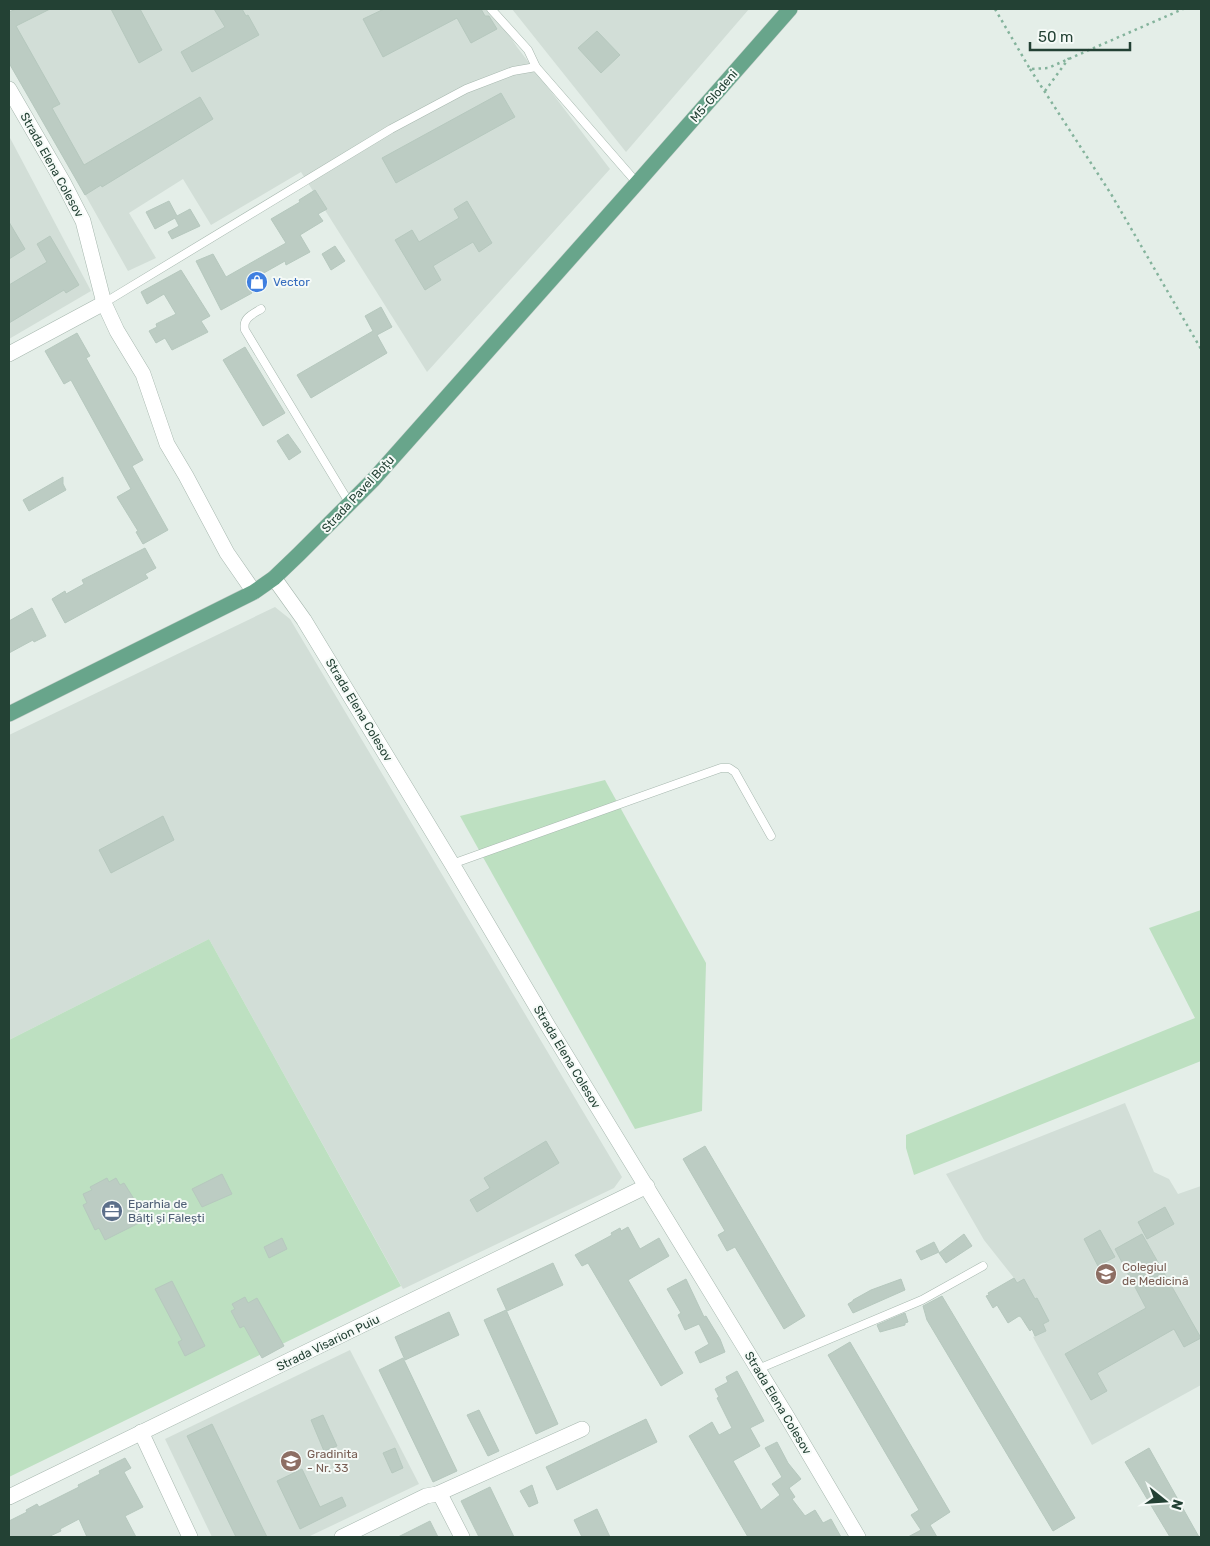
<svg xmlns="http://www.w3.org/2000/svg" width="1210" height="1546" font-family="Rubik,sans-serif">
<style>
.built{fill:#d2ded7}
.green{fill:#bde0c1}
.building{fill:#bcccc3;stroke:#b6c8be}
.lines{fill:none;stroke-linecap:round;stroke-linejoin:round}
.service-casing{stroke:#a6b7ae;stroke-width:9}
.minor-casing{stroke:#a6b7ae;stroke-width:16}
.tertiary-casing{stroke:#a6b7ae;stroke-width:16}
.primary-casing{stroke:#c1cac6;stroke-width:16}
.path{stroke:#84b39c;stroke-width:2.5;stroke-dasharray:2.5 4;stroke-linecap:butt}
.service{stroke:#fff;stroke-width:8}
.minor{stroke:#fff;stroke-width:15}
.tertiary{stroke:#fff;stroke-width:15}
.primary{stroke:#68a58b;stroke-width:15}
.labels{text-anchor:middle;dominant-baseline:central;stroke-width:4;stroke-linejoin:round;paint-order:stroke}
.street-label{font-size:12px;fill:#234134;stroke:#f5faf7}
.shop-label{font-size:12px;fill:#366cbe;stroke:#f5faf7;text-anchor:start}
.service-label{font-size:12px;fill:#4e5e75;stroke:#f5faf7;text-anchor:start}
.education-label{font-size:12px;fill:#785e54;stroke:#f5faf7;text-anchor:start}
</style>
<rect width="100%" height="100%" fill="#e4eee8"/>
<!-- built -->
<g class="built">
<polygon points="9,9 492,9 517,47 610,169 427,372 301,172 211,225 183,179 129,213 156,258 128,271 9,59"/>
<polygon points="512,9 749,9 626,152"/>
<polygon points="9,136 91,291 9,339"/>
<polygon points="275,607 290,619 622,1177 614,1188 403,1289 209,939 9,1040 9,735"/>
<polygon points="1125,1103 1154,1172 1169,1179 1178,1194 1201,1186 1201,1385 1092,1445 1033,1337 1046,1331 1043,1324 1014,1278 984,1240 946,1174"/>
<polygon points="350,1350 419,1484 308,1537 212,1537 165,1439"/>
</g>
<!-- green -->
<g class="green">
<polygon points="605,780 706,963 702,1111 635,1129 460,816"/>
<polygon points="1201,910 1201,1061 914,1175 906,1148 906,1135 1195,1018 1149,928"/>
<polygon points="209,939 401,1286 9,1477 9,1040"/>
</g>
<!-- building -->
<g class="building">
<polygon points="16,9 50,9 16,26 60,104 52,108 84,165 200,97 213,119 102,187 101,185 85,195 9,63 9,12"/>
<polygon points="111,9 140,9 162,50 139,63"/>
<polygon points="214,9 242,9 246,16 248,15 259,35 192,72 181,52 225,27"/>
<polygon points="384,9 481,9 485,16 489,16 497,29 471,43 457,18 383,57 363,19"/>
<polygon points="597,31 620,55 601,73 578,48"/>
<polygon points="501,93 515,117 396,183 382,158"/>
<polygon points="315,190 327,209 318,214 323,221 300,235 310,252 286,265 285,261 246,283 252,293 221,310 196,261 213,254 226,277 286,243 271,219 300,202 299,200"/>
<polygon points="169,201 177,216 190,209 200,226 172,239 168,232 179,226 175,218 155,229 146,212"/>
<polygon points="467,201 492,243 479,252 473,242 433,266 441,280 425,290 395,240 412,230 419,242 459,218 454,209"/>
<polygon points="9,222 25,249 9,259"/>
<polygon points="50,236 79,285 66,293 64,290 9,323 9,285 47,262 37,244"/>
<polygon points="335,246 345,261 331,270 322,254"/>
<polygon points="181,270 210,316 201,321 208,332 172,350 165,338 156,343 149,331 157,327 156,324 176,314 164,294 147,304 141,292"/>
<polygon points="381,307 392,327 377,335 387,353 311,398 297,375 373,331 365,316"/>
<polygon points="77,333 90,356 86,358 143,460 132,466 168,530 143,544 136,532 138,531 117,497 131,489 71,380 64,384 45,351"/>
<polygon points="245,347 285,413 263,426 223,360"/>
<polygon points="288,434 301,452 289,460 277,441"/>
<polygon points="63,477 63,484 66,490 29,511 23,500"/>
<polygon points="145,548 156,568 145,574 148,578 65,623 52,599 65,591 66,594 84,584 82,580"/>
<polygon points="32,608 46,636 34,642 33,640 9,653 9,621"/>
<polygon points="163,816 174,840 111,873 99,850"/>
<polygon points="546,1141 559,1163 477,1212 470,1200 490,1188 484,1178"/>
<polygon points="705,1146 805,1316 784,1329 735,1247 727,1251 718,1235 725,1231 683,1159"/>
<polygon points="222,1174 232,1194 202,1207 192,1189"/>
<polygon points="107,1178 109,1182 116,1178 120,1185 124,1183 134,1199 134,1203 141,1217 139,1218 141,1222 105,1240 99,1228 95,1230 83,1205 87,1203 83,1194 92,1190 90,1187"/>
<polygon points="1165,1207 1174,1224 1147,1239 1138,1222"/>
<polygon points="628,1227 640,1249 659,1238 669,1256 628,1280 683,1373 661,1386 588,1263 582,1266 575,1255 612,1235 611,1233 620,1228 621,1231"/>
<polygon points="1100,1230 1115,1257 1098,1266 1084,1239"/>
<polygon points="964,1234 972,1246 946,1263 939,1253"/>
<polygon points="1142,1234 1201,1338 1184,1347 1174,1329 1097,1373 1107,1391 1091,1400 1065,1354 1146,1308 1115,1249"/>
<polygon points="282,1238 287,1249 269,1258 264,1247"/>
<polygon points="934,1242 939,1252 921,1260 916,1251"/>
<polygon points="553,1263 563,1285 507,1311 497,1289"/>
<polygon points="1014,1278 1017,1283 1024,1279 1035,1299 1037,1298 1049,1321 1043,1324 1046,1331 1035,1336 1032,1329 1030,1331 1021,1317 1019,1316 1008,1323 997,1305 993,1308 986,1296 989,1295 988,1293"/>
<polygon points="686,1279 704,1317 706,1316 720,1339 725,1352 700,1363 695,1352 709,1344 699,1324 685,1330 678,1315 681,1313 667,1289"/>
<polygon points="901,1279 905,1290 853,1313 848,1304 853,1301 853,1300 871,1290"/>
<polygon points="172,1281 205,1346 185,1356 178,1342 182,1340 155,1289"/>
<polygon points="942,1296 1075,1518 1053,1531 927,1320 923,1306"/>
<polygon points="245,1297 248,1303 257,1298 284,1346 262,1358 244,1326 240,1328 231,1311 235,1309 232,1304"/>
<polygon points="506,1310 558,1424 536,1434 484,1320"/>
<polygon points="449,1312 459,1335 405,1360 395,1337"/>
<polygon points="905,1313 908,1322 905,1323 905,1325 880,1332 877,1325"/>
<polygon points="850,1342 950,1512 930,1525 937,1537 908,1537 921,1530 911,1515 919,1510 828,1355"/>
<polygon points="403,1358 457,1471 433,1482 379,1370"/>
<polygon points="737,1371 764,1421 750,1428 760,1446 733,1461 761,1510 780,1495 772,1484 782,1477 765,1448 777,1442 788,1463 801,1479 789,1488 795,1497 792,1499 805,1516 815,1510 823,1523 831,1519 841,1537 748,1537 689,1436 712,1422 719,1435 732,1428 717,1398 719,1397 715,1389 728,1382 726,1377"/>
<polygon points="479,1410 499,1451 488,1456 467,1415"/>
<polygon points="323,1415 337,1446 324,1451 311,1420"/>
<polygon points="646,1419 657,1442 557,1490 546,1467"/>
<polygon points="212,1424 262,1527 267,1537 236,1537 187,1436"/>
<polygon points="395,1448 403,1468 392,1473 383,1453"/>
<polygon points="1149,1448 1199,1537 1170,1537 1125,1462"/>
<polygon points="125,1458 131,1468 124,1472 143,1507 125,1516 136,1537 87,1537 79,1519 60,1529 61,1531 48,1537 9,1537 9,1521 27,1512 26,1510 37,1504 39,1507 79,1487 78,1485 100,1474 99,1471"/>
<polygon points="302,1469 320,1507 342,1497 346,1506 300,1529 277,1481"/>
<polygon points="532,1485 538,1503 529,1507 520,1491"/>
<polygon points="490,1487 514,1537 479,1537 461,1501"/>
<polygon points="597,1509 610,1537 582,1537 574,1520"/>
<polygon points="430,1521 438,1537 398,1537"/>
</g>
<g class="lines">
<!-- service casing -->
<g class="service-casing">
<g id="service">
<polyline points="491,9 528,50 536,67 637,183"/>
<polyline points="104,303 391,129 466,89 513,71 536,67"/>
<path d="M261,309c-8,5 -19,9 -16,21l105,174"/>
<polyline points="452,864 721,768 729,768 735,772 771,836"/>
<polyline points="758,1369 922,1300 983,1266"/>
</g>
</g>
<!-- minor casing -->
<g class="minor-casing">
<g id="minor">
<polyline points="9,89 63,182 83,221 104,303 117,331 143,374 167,444 186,476 227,553 254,592"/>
<polyline points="9,354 104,303"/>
<polyline points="141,1432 190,1537"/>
<polyline points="437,1494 442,1498 462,1537"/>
<polyline points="9,1497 647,1186"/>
<polyline points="342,1537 426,1496 437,1494 582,1429"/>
</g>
</g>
<!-- tertiary casing -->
<g class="tertiary-casing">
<polyline id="tertiary" points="274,578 304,620 452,864 548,1026 786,1415 858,1537"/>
</g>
<!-- primary casing -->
<g class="primary-casing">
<polyline id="primary" points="9,714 254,592 274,578 299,554 373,480 637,183 790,9"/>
</g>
<!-- path -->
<g class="path">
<polyline points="995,9 1030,69 1048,68 1183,9"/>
<polyline points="1030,69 1111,194 1201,349"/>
<polyline points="1045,91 1069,58"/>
</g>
<!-- service -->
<use href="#service" class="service"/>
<!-- minor -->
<use href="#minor" class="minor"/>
<!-- tertiary -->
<use href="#tertiary" class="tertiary"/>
<!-- primary -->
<use href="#primary" class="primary"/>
</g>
<!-- icons -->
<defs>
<g id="shop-disc" transform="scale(1.125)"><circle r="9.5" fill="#3f7fe0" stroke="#f5faf7"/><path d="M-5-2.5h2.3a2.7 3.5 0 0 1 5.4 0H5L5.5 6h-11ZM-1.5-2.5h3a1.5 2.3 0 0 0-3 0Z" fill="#fff"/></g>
<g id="office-disc" transform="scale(1.125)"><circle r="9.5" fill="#5c6f8a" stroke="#f5faf7"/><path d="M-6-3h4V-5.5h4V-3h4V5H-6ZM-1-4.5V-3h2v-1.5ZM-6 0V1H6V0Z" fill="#fff"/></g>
<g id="university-disc" transform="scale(1.125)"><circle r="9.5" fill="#8d6e63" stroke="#f5faf7"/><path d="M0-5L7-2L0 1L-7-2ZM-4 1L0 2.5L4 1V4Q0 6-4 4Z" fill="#fff"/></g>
<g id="school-disc" transform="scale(1.125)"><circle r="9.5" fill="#8d6e63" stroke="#f5faf7"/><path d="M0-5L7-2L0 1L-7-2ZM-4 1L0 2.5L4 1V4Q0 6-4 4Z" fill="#fff"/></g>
</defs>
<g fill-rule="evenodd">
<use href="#shop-disc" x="257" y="282"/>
<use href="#office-disc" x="112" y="1211"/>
<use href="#university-disc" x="1106" y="1274"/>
<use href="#school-disc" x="291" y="1461"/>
</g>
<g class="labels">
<!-- street labels -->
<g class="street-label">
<text transform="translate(714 96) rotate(-49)">M5-Glodeni</text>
<text transform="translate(52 165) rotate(61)">Strada Elena Colesov</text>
<text transform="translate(358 494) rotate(-47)">Strada Pavel Boțu</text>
<text transform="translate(359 710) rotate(59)">Strada Elena Colesov</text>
<text transform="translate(567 1057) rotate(59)">Strada Elena Colesov</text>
<text transform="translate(328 1343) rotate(-26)">Strada Visarion Puiu</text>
<text transform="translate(778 1403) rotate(59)">Strada Elena Colesov</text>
</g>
<!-- shop labels -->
<g class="shop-label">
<text x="273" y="282">Vector</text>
</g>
<!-- service labels -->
<g class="service-label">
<text x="128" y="1204">Eparhia de<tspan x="128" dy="14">Bălți și Fălești</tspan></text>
</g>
<!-- education labels -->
<g class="education-label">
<text x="1122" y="1267">Colegiul<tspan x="1122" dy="14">de Medicină</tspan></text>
<text x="307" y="1454">Gradinita<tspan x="307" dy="14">- Nr. 33</tspan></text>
</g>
</g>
<!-- border -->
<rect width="1210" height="1546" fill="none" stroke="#234134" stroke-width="20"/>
<!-- north arrow -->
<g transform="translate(1165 1501) rotate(107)" stroke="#f5faf7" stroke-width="4" paint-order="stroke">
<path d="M0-4L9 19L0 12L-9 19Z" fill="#234134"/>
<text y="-8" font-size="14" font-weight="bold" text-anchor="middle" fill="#234134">N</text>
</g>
<!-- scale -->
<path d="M1030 42v8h100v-8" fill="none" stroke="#234134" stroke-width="2.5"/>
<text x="1038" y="42" font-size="15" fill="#234134" stroke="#f5faf7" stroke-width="4" paint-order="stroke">50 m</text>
</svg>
